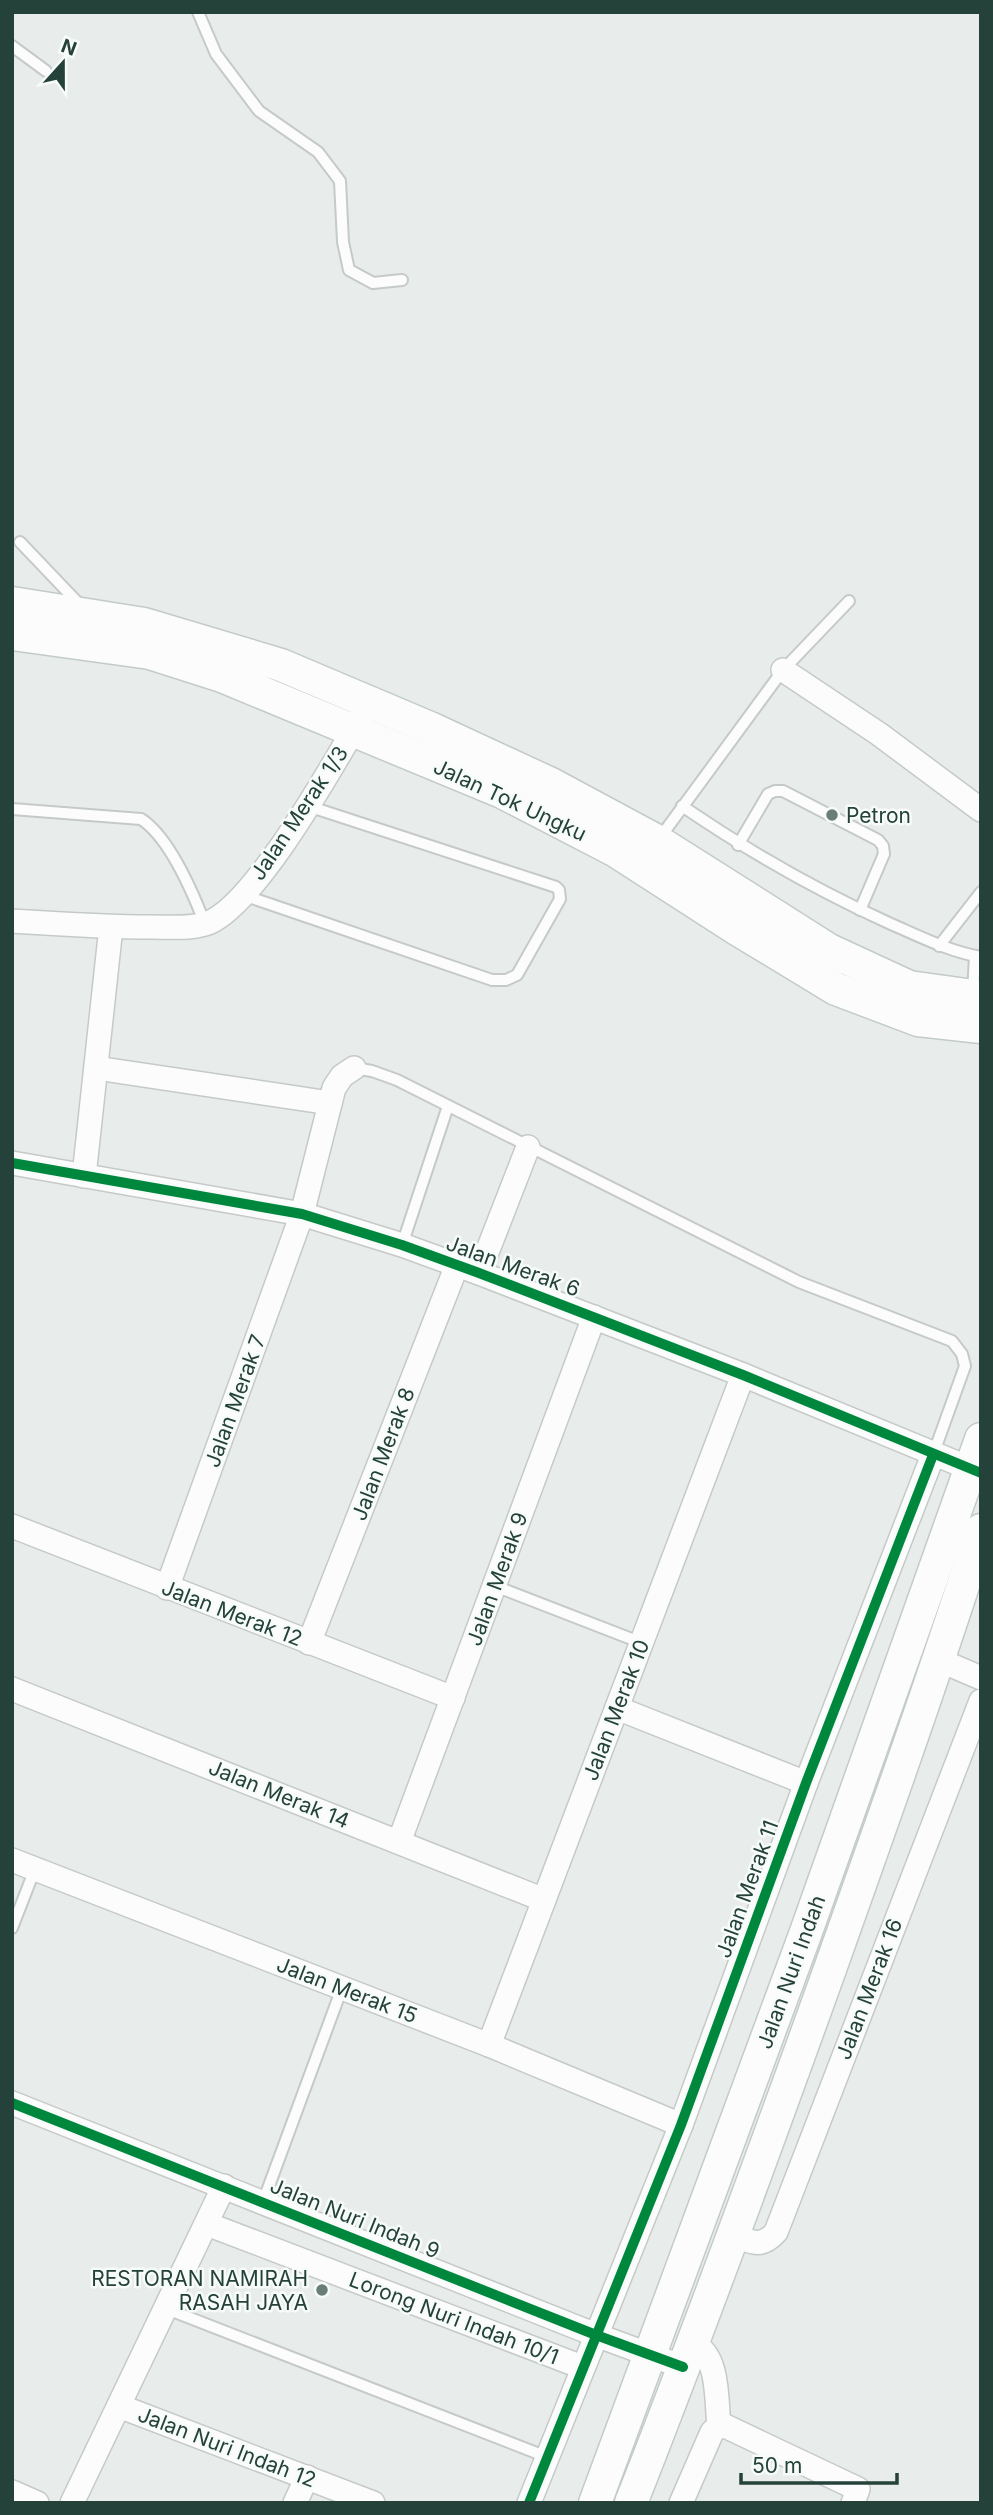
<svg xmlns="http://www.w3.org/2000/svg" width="993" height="2515" font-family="Inter,sans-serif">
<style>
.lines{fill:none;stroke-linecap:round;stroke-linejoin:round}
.service-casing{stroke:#c5cac8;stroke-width:14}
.minor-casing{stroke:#c5cac8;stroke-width:26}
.secondary-casing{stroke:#c3cbc8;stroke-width:35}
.service{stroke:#fcfcfc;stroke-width:10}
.minor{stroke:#fcfcfc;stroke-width:23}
.secondary{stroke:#fcfcfc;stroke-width:32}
.cycleway-casing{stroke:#f7fbf9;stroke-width:15}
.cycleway{stroke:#00873e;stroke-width:10}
.poi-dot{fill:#697e78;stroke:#f7fbf9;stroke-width:2.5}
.labels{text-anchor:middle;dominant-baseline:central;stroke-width:5;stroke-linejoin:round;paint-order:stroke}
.street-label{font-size:21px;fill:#24423a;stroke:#f7fbf9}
.poi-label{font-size:21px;fill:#24423a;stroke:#f7fbf9;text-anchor:start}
</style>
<rect width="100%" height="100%" fill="#e8edeb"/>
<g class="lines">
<!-- service casing -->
<g class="service-casing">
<g id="service">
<polyline points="198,12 216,54 259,111 318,152 340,181 343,242 349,270 373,283 402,280"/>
<polyline points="12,46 46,71"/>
<polyline points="20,542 81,606"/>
<path d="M682,806c66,45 136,85 209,118 30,13 57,27 90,33"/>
<path d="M12,809l129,10c28,18 52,74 64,105"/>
<polyline points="659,839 783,670 849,601"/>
<polyline points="738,845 768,794 775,791 783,791 878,840 883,846 884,854 860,910"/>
<polyline points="243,895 492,980 506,980 517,975 560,899 559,890 556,887 308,806"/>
<polyline points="939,946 981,892"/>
<polyline points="973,992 975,956"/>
<polyline points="354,1068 372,1071 397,1080 799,1282 952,1341 962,1354 965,1366 933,1455"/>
<polyline points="402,1245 448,1106"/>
<polyline points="495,1586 642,1643"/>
<polyline points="12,1928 35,1869"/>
<polyline points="263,2202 342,1988"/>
<polyline points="167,2309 547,2457"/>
</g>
</g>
<!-- minor casing -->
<g class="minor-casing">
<g id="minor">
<polyline points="783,670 879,734 981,810"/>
<path d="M12,921c47,3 93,6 139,6 18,0 37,2 54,-3 48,-14 129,-161 156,-207"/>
<polyline points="96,1068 330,1103"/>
<polyline points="12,1163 302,1214 402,1245 479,1273 743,1375 981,1473"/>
<polyline points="84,1176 111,927"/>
<polyline points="479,1273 528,1147"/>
<polyline points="12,1526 453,1698"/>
<polyline points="167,1588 302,1214 334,1088 342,1076 354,1068"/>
<polyline points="309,1643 457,1265"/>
<polyline points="939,1660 981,1678"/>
<polyline points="12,1689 544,1900"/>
<polyline points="617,1708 806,1783"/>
<polyline points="399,1842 594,1317"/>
<polyline points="12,1860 489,2045 681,2125"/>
<polyline points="489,2045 743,1375"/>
<polyline points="12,2103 596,2335 683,2367"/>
<polyline points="207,2224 582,2367"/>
<path d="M733,2235c19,7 28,14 43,-3l205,-531"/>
<path d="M693,2344c27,11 23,58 26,82"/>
<polyline points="119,2406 373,2503"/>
<polyline points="12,2492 37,2503"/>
<polyline points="72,2503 224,2186"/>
<polyline points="295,2503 307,2477"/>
<polyline points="529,2503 681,2125 806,1783 933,1455"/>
<polyline points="681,2503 712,2432 719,2426 725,2426 858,2489 853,2503"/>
</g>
</g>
<!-- secondary casing -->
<g class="secondary-casing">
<g id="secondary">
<polyline points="12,603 144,624 281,665 430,728 551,784 657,841 829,950 909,987 981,997"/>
<polyline points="12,634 150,653 222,676 502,792 616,851 737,929 836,989 918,1020 981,1027"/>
<polyline points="595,2503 806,1932 981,1439"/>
<path d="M631,2503c70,-177 135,-356 199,-534 52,-146 104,-292 151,-439"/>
</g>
</g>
<!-- service -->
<use href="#service" class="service"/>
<!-- minor -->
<use href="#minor" class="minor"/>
<!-- secondary -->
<use href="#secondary" class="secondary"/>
<!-- cycleway casing -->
<g class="cycleway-casing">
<g id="cycleway">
<polyline points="12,1163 302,1214 402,1245 479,1273 743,1375 981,1473"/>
<polyline points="12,2103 596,2335 683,2367"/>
<polyline points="529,2503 681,2125 806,1783 933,1455"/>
</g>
</g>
<!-- cycleway -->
<use href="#cycleway" class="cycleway"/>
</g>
<!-- markers -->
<g class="poi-dot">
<circle cx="832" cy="815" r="7"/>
<circle cx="322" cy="2290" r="7"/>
</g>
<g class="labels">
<!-- street labels -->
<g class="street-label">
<text transform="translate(510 800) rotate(25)">Jalan Tok Ungku</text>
<text transform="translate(299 813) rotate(-56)">Jalan Merak 1/3</text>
<text transform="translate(513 1266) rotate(20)">Jalan Merak 6</text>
<text transform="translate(235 1401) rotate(-70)">Jalan Merak 7</text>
<text transform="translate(383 1454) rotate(-69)">Jalan Merak 8</text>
<text transform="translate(497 1579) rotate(-70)">Jalan Merak 9</text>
<text transform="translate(232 1613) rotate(21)">Jalan Merak 12</text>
<text transform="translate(616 1710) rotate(-69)">Jalan Merak 10</text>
<text transform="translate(279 1794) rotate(22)">Jalan Merak 14</text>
<text transform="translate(747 1889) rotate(-70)">Jalan Merak 11</text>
<text transform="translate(791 1972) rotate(-70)">Jalan Nuri Indah</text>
<text transform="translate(869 1989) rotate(-69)">Jalan Merak 16</text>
<text transform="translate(347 1990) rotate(21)">Jalan Merak 15</text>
<text transform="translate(355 2218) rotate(22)">Jalan Nuri Indah 9</text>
<text transform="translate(454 2318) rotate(21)">Lorong Nuri Indah 10/1</text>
<text transform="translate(227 2447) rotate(21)">Jalan Nuri Indah 12</text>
</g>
<!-- poi labels -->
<g class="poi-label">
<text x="846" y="815">Petron</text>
<text x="308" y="2278" text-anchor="end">RESTORAN NAMIRAH<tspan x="308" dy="24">RASAH JAYA</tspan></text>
</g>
</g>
<!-- border -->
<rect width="993" height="2515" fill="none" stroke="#24423a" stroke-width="28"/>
<!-- north arrow -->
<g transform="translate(63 63) rotate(21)" stroke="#f7fbf9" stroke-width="5" paint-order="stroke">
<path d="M0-5L12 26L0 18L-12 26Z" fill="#24423a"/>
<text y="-10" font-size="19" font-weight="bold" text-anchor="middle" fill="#24423a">N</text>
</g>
<!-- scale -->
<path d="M741 2473v10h156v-10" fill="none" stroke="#24423a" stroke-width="3.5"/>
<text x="752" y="2473" font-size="21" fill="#24423a" stroke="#f7fbf9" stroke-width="5" paint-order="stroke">50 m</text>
</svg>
